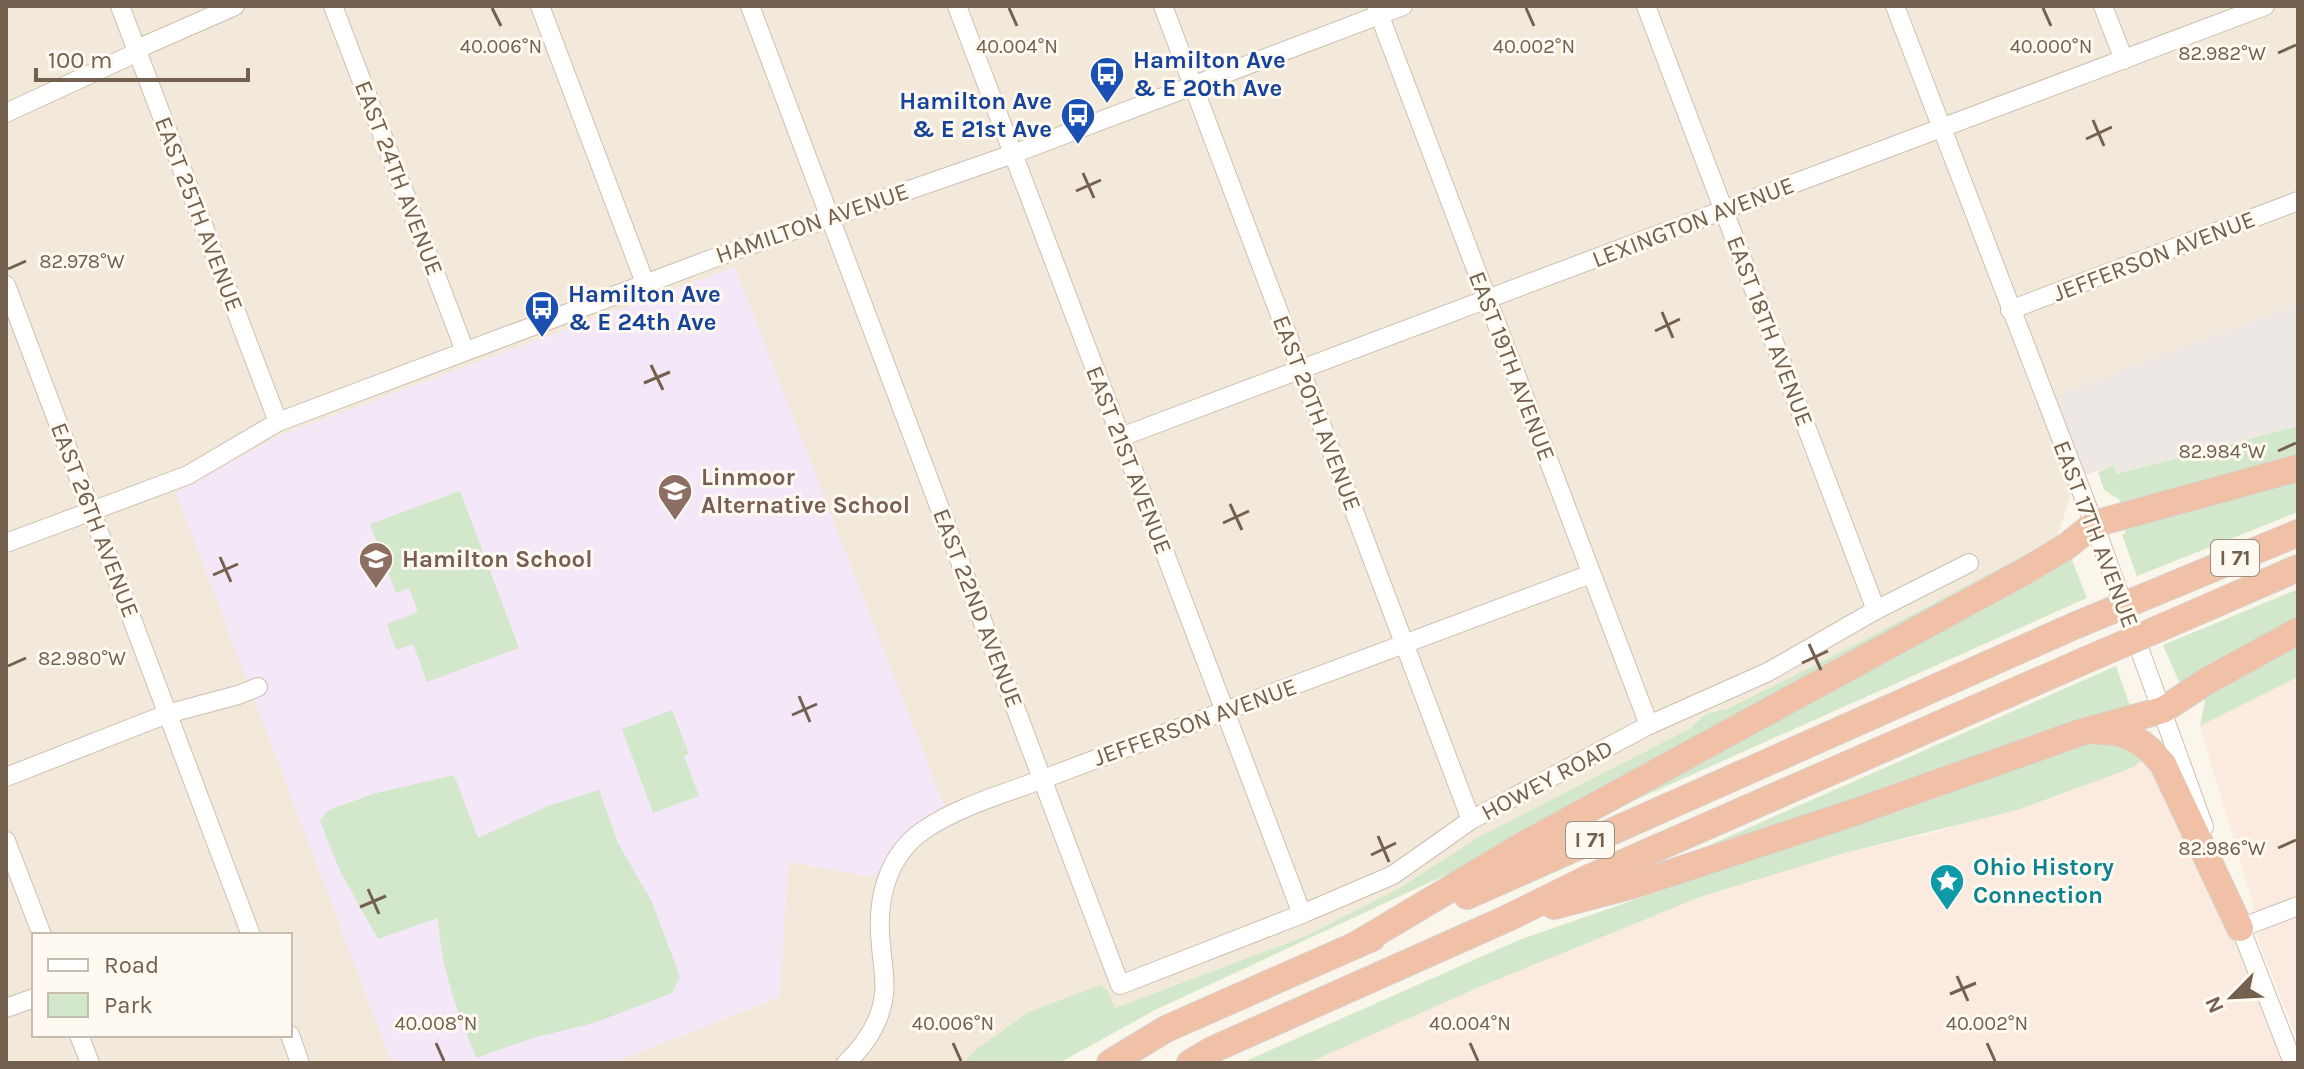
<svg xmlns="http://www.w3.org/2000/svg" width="2304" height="1069" font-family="Karla,sans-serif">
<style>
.residential{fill:#f2e9da;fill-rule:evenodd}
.commercial{fill:#faeae0}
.industrial{fill:#ede8e3}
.education{fill:#f3e7f8}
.green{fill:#d3e8ca}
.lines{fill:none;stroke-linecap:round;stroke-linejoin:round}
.minor-casing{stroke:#cdbfb1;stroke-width:20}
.highway-casing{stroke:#d8d2ce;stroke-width:28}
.minor{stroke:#fff;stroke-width:18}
.highway{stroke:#f0c0a7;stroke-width:26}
.highway-bridge-casing{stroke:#d8d2ce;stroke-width:28;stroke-linecap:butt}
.highway-bridge{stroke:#f0c0a7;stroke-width:26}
.ticks{fill:none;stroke:#74604f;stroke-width:3}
.labels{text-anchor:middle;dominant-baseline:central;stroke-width:6;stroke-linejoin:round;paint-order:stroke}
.shield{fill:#fefaf1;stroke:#9d8e80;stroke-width:2}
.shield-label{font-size:22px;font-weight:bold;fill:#74604f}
.transit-label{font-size:24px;font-weight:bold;fill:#164399;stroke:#fefaf1;text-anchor:start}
.street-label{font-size:24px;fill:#74604f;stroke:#fefaf1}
.education-label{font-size:24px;font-weight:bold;fill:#785e54;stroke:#fefaf1;text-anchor:start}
.culture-label{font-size:24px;font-weight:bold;fill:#0d838f;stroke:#fefaf1;text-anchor:start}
.ticks-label{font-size:20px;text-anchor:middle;fill:#74604f;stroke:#fefaf1;stroke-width:6;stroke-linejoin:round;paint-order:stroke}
</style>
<rect width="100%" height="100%" fill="#fbf6eb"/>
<!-- residential -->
<path class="residential" d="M6,6h2292v298l-110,42 -112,133 -19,59 -206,109 -126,63h-11l-16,9 -7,9 -213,110 -80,51 -92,47 -191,72 -7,-17 -131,58 -14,14h-351l168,-66 8,-135 86,15 -139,-610 -454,168 -104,59 215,569h-386zM34,935h256v100h-256z"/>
<!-- commercial -->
<g class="commercial">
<polygon points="2298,677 2298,1040 2259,943 2257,933 2261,931 2200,726"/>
<polygon points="2152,750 2293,1063 1308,1063 1484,985 1703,896 1845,853 1941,831"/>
</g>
<!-- industrial -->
<polygon class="industrial" points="2298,304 2298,426 2115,474 2113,465 2076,479 2044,400"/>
<!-- education -->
<polygon class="education" points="735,267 946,810 900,844 874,877 788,862 780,997 612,1063 392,1063 176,493 281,435"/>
<!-- green -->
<g class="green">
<polygon points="2298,426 2298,457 2131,503 2119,504 2120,500 2104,490 2098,472 2114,465 2116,474"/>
<polygon points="2298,480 2298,512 2137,576 2122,535 2125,534 2125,530"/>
<polygon points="460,491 519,648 427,682 413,644 396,650 387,624 418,612 409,588 396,593 370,524"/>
<path d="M2057,538l-10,10 -595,324 -297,138 -96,53h-96l14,-14 52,-37 71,-27 8,6 7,17 191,-72 92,-47 79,-51 214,-110c9,-12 19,-18 34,-18l126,-63z"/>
<polygon points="2070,555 2087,598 1573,828"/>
<polygon points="2298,589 2298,624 2180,684 2163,645"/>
<polygon points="2298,644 2298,677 2200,726 2205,700 2202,698"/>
<polygon points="2116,666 2130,706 1671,862"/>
<polygon points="672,710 689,754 684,756 699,796 653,813 622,729"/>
<polygon points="2082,732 2152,750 2134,767 2017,810 1845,853 1703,896 1484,985 1308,1063 1241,1063 1519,940 1804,841"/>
<path d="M454,775l24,63 70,-32 51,-16 19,53 34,59 28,75 -8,16 -78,30 -61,15 -57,20c-19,-49 -35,-87 -38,-140l-60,21 -38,-68 -20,-50 9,-11 44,-16z"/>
</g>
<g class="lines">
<!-- minor casing -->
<g class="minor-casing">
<g id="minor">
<polyline points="120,6 278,422"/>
<polyline points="333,6 465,351"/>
<polyline points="540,6 645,283"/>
<polyline points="750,6 1120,985 1302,914 1393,875 1471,820 1649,725 1768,672 1876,610 1969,563"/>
<polyline points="957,6 1302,914"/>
<polyline points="1163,6 1471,820"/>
<polyline points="1376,6 1649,725"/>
<polyline points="1646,6 1876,610"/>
<polyline points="1895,6 2094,524 2204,827"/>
<polyline points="2103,6 2124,60"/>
<polyline points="137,49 235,6"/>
<polyline points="6,113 138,52"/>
<polyline points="6,285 251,935"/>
<polyline points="2010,310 2298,201"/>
<polyline points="1121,437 2265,6"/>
<polyline points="6,543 188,475 278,422 722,255 1013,154 1403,6"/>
<polyline points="6,777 167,714 238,695 258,687"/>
<polyline points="6,841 42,935"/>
<polyline points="2237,919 2293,1063"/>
<polyline points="2240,928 2298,906"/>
<polyline points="6,1008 34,998"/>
<polyline points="79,1035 90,1063"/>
<polyline points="290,1035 300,1063"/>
<path d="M846,1063c20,-19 35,-41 38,-69 2,-16 -2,-32 -3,-49 -5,-43 5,-89 43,-115 35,-24 80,-36 119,-51l548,-205"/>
</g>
</g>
<!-- highway casing -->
<g class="highway-casing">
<g id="highway">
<polyline points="2173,585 2298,533"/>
<polyline points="2181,619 2298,568"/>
<path d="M2097,731c30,-1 48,11 66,33l77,164"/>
<polyline points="1467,896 2074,626"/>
<polyline points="1554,906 1634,885 1855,812 2082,732 2163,710 2207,681 2298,631"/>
<polyline points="1356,945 1527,843 2027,570 2067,546 2094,524 2298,468"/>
<polyline points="1110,1063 1166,1029 1372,938"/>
<polyline points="1190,1063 1212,1050 1508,918 1591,877 2086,660"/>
</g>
</g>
<!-- minor -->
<use href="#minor" class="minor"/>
<!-- highway -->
<use href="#highway" class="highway"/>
<!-- highway-bridge casing -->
<g class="highway-bridge-casing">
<g id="highway-bridge">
<polyline points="2074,626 2173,585"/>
<polyline points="2086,660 2181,619"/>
</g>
</g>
<!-- highway-bridge -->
<use href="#highway-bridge" class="highway-bridge"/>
</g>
<!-- ticks -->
<path class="ticks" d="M492,8l9,18M1009,8l8,18M1526,8l8,18M2043,8l8,18M2278,53l18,-8M2093,120l11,26M2086,139l26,-12M1083,173l11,25M1076,191l25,-11M8,269l18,-8M1662,312l11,26M1655,331l25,-12M651,365l12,25M644,383l26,-11M2278,451l18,-8M1230,504l12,26M1223,523l26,-12M220,557l11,25M213,575l25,-11M1809,644l12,26M1802,663l26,-12M8,666l18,-8M799,696l11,26M792,715l25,-11M1378,836l11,26M2278,848l18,-8M1371,855l25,-12M368,889l11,25M360,907l26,-11M1957,976l11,25M1950,994l26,-11M436,1043l8,18M953,1043l8,18M1470,1043l8,18M1987,1043l8,18"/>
<!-- icons -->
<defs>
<g id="bus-pin" transform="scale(1.8)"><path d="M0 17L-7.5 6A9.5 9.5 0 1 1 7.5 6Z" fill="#1a4fb4" stroke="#fefaf1"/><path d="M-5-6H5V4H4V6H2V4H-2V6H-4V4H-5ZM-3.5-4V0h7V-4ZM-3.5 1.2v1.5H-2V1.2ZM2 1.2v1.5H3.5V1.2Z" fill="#fff"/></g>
<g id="school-pin" transform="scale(1.8)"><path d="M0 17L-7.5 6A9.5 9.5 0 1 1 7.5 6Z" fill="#8d6e63" stroke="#fefaf1"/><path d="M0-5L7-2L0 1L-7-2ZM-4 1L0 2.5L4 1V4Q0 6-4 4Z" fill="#fff"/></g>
<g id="sight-pin" transform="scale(1.8)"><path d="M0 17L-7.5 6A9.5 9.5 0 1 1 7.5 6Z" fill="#0f9aa8" stroke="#fefaf1"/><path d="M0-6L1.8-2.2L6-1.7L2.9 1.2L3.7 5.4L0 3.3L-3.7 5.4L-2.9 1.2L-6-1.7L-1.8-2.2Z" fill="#fff"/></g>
</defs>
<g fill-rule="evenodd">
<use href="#bus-pin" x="1107" y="74"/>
<use href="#bus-pin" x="1078" y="115"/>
<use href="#bus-pin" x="542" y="308"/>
<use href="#school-pin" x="675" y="491"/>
<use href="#school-pin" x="376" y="559"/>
<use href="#sight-pin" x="1947" y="881"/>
</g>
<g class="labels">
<!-- shield labels -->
<g class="shield">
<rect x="2211" y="540" width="48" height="36" rx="6"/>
<rect x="1566" y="822" width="48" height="36" rx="6"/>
</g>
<g class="shield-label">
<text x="2235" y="558">I 71</text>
<text x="1590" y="840">I 71</text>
</g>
<!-- transit labels -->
<g class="transit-label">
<text x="1133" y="60">Hamilton Ave<tspan x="1133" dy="28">&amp; E 20th Ave</tspan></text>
<text x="1052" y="101" text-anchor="end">Hamilton Ave<tspan x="1052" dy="28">&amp; E 21st Ave</tspan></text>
<text x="568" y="294">Hamilton Ave<tspan x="568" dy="28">&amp; E 24th Ave</tspan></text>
</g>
<!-- street labels -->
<g class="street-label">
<text transform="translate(399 178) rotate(69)">EAST 24TH AVENUE</text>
<text transform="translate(199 214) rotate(69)">EAST 25TH AVENUE</text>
<text transform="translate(1693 222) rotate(-21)">LEXINGTON AVENUE</text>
<text transform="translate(812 223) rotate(-19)">HAMILTON AVENUE</text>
<text transform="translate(2154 256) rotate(-21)">JEFFERSON AVENUE</text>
<text transform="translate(1770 331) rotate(69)">EAST 18TH AVENUE</text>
<text transform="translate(1512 366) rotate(69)">EAST 19TH AVENUE</text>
<text transform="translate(1317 413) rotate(69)">EAST 20TH AVENUE</text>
<text transform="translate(1129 460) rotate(69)">EAST 21ST AVENUE</text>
<text transform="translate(95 520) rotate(69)">EAST 26TH AVENUE</text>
<text transform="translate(2096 534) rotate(69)">EAST 17TH AVENUE</text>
<text transform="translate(978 608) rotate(69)">EAST 22ND AVENUE</text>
<text transform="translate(1195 722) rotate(-20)">JEFFERSON AVENUE</text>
<text transform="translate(1547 780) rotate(-28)">HOWEY ROAD</text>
</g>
<!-- education labels -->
<g class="education-label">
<text x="701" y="477">Linmoor<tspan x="701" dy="28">Alternative School</tspan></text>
<text x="402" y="559">Hamilton School</text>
</g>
<!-- culture labels -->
<g class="culture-label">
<text x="1973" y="867">Ohio History<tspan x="1973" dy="28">Connection</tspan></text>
</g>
</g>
<g class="ticks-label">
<text x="501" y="53">40.006°N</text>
<text x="1017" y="53">40.004°N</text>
<text x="1534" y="53">40.002°N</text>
<text x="2051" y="53">40.000°N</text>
<text x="2222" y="60">82.982°W</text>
<text x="82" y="268">82.978°W</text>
<text x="2222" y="458">82.984°W</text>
<text x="82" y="665">82.980°W</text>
<text x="2222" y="855">82.986°W</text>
<text x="436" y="1030">40.008°N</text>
<text x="953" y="1030">40.006°N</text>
<text x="1470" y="1030">40.004°N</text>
<text x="1987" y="1030">40.002°N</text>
</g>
<!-- border -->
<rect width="2304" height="1069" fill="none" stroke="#74604f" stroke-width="16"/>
<!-- legend -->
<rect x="32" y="933" width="260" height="104" fill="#fefaf1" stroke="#c7bcb0" stroke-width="2"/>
<rect x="48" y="959" width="40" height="12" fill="#ffffff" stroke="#c7bcb0" stroke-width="2"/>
<text x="104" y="973" font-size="24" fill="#74604f">Road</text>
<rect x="48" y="993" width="40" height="24" fill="#d3e8ca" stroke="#c7bcb0" stroke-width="2"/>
<text x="104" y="1013" font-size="24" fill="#74604f">Park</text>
<!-- north arrow -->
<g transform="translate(2232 997) rotate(246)" stroke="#fefaf1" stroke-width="6" paint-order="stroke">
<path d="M0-6L14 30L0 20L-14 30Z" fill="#74604f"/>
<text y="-12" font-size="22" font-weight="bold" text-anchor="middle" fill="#74604f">N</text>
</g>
<!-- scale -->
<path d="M36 68v12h212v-12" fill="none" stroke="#74604f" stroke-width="4"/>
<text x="48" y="68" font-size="24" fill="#74604f" stroke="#fefaf1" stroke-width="6" paint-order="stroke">100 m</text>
</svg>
